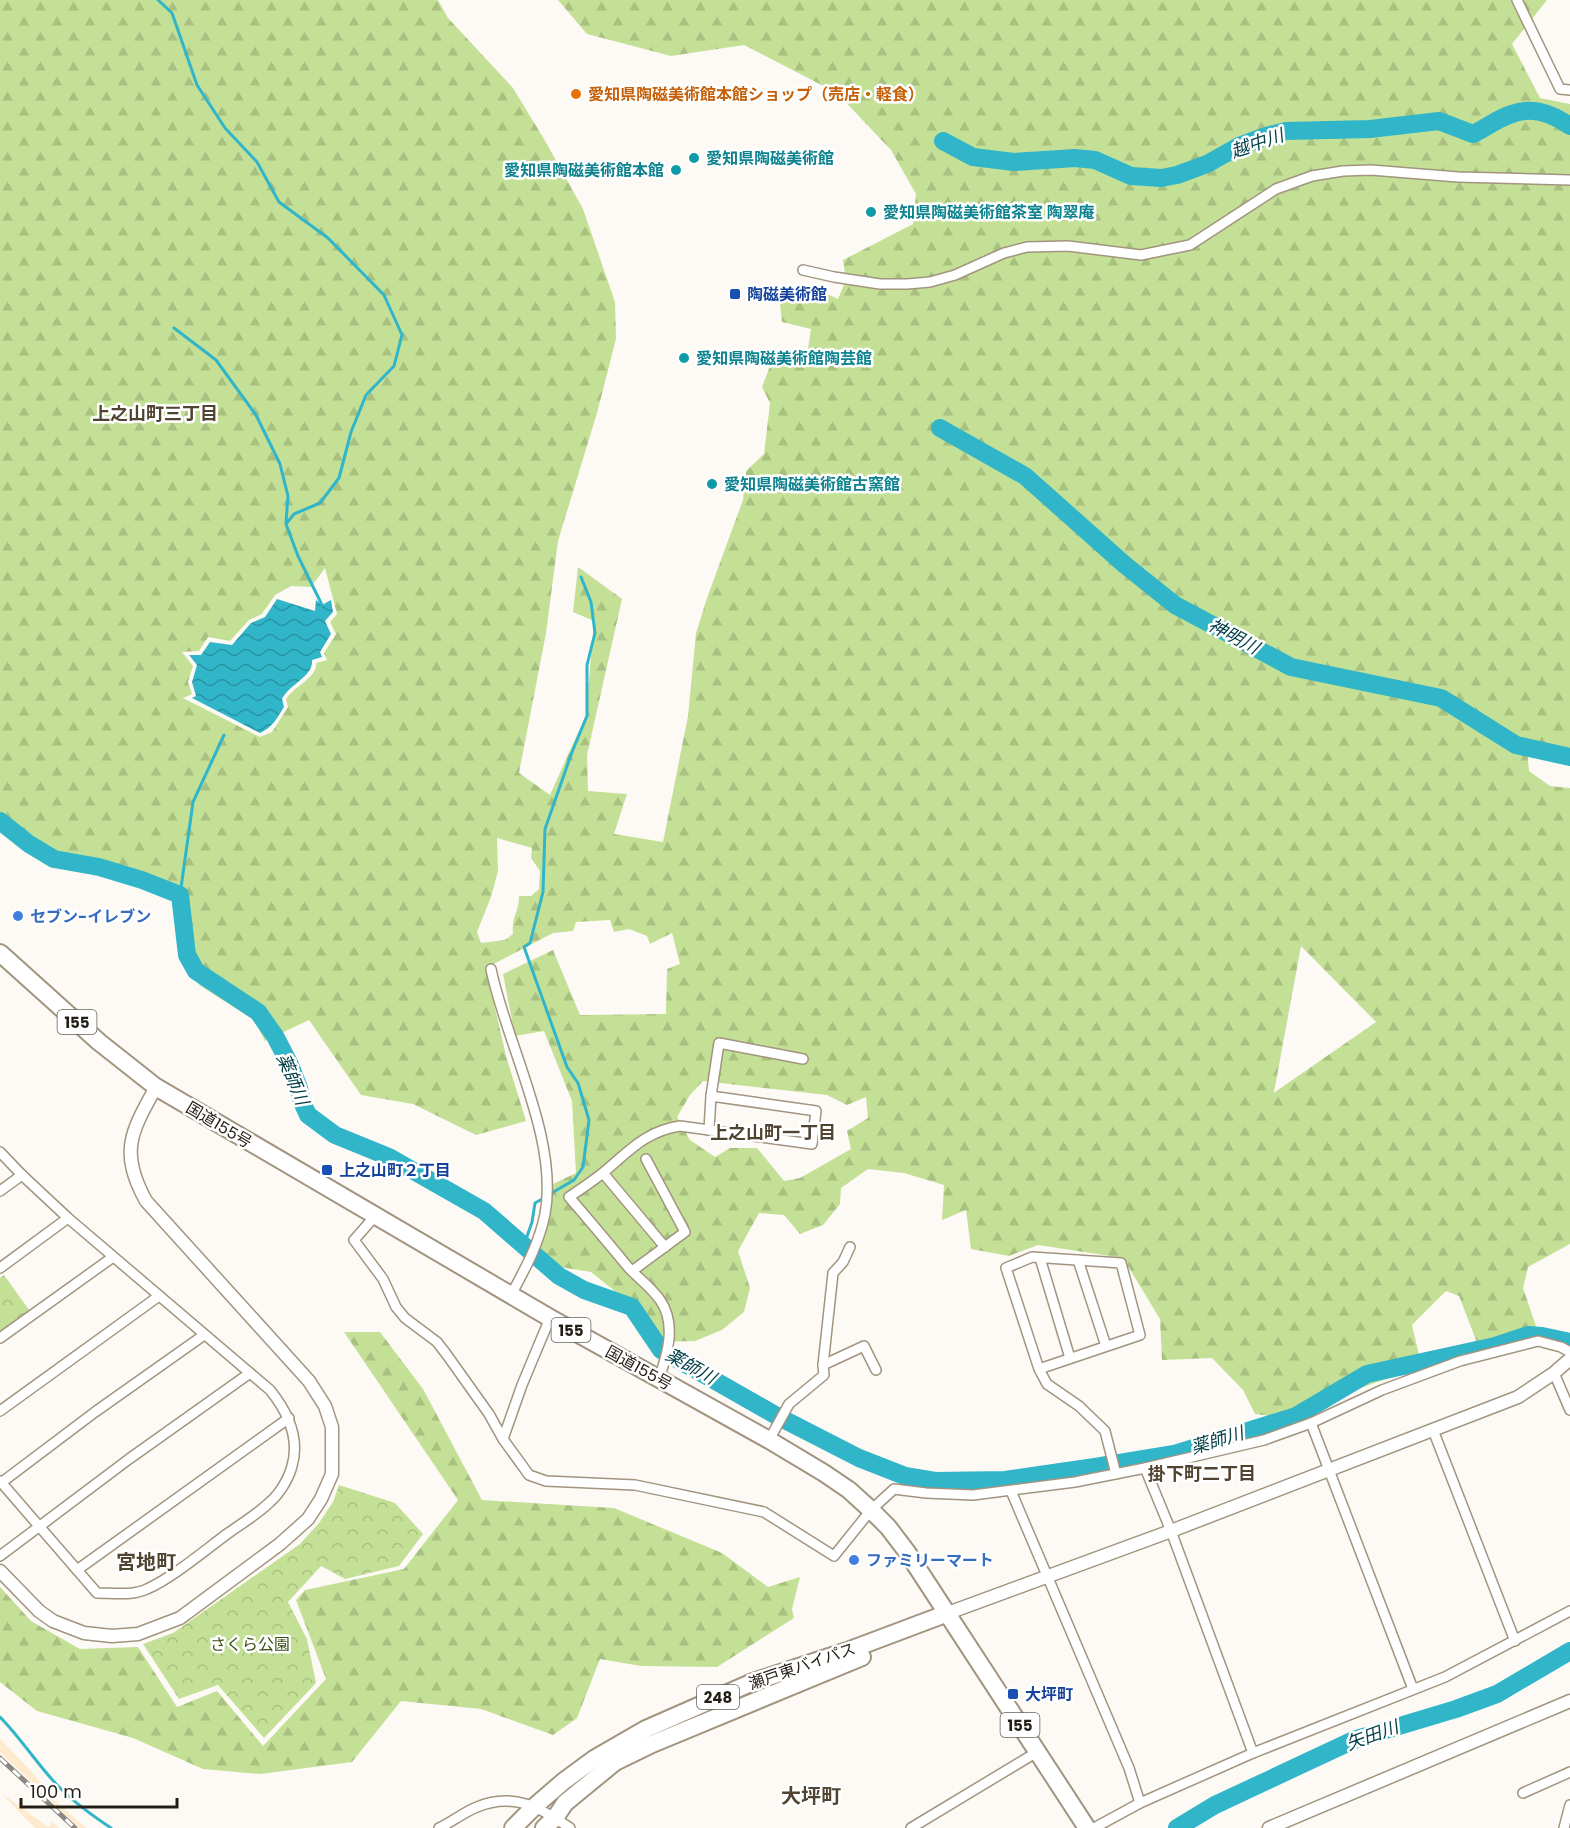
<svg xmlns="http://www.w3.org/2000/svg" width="1570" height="1828" font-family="Poppins,'Noto Sans JP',sans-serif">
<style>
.built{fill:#feeacd}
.forest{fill:url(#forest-firs);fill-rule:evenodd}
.park{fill:url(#park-crowns)}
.water{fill:url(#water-waves)}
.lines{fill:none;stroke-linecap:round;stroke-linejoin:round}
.stream{stroke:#30b5c9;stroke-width:3}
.river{stroke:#30b5c9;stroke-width:18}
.street-casing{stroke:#a2947f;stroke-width:12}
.secondary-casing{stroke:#a2947f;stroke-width:15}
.highway-casing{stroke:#a2947f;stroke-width:20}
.street{stroke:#fff;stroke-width:9}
.secondary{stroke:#fff;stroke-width:12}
.highway{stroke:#fff;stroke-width:16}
.rail-casing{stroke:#8c8881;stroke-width:5}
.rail{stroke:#fff;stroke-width:3;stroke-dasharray:9;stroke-linecap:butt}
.food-dot{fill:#e8710a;stroke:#fff;stroke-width:2}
.culture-dot{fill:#0f9aa8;stroke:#fff;stroke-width:2}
.transit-dot{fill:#1a4fb4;stroke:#fff;stroke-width:2}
.shop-dot{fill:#3f7fe0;stroke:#fff;stroke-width:2}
.labels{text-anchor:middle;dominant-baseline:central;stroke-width:5;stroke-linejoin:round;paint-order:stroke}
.shield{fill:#fff;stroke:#65625b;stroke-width:1.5}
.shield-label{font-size:15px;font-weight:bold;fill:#231e15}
.food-label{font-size:16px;font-weight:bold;fill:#c56008;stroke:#fff;text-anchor:start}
.culture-label{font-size:16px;font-weight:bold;fill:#0d838f;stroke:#fff;text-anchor:start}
.transit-label{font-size:16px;font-weight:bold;fill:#164399;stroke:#fff;text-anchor:start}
.shop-label{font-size:16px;font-weight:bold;fill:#366cbe;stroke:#fff;text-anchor:start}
.street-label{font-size:16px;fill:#231e15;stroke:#fff}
.park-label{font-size:16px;fill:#3b4e14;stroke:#fff}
.water-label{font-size:18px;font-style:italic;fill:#054149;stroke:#fff}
.neighbourhood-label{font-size:18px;font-weight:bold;fill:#504431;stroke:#fff}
.quarter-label{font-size:20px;font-weight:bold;fill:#504431;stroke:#fff}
</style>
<defs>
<pattern id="forest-firs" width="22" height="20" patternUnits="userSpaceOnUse" patternTransform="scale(1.5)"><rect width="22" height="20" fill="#c4e096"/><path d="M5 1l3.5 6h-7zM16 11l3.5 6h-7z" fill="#a8c080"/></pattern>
<pattern id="park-crowns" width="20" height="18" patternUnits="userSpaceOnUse" patternTransform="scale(1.5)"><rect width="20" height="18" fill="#c4e096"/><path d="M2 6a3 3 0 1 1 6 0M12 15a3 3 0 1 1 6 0" fill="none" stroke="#a8c080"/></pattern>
<pattern id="water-waves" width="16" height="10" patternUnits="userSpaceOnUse" patternTransform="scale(1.5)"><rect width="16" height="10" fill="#30b5c9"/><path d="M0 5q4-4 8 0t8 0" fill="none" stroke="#2893a2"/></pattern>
</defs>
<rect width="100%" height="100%" fill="#fdfaf5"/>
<!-- built -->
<g class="built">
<polygon points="0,1739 33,1773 53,1799 86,1828 79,1828 0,1752"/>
<polygon points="0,1792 48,1827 53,1822 59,1828 35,1828"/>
</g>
<!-- forest -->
<g class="forest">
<path d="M0,0h438l10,18 65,70 31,51 39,70 32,93 1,37 -19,74 -39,128 -12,92 -27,140 31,22 36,-80 8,-94 -21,-9 5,-45 44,32 -35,156 1,36 39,3 -13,40 49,8 25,-126 8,-83 11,-35 36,-98 3,-29 18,-17 6,-51 -8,-16 11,-29 34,-3 4,-26 -29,-7 -2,-18c24,-17 32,-17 58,-5l8,-19 -3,-20 70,-36 3,-30 -25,-44 -54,-57 -93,-48 -73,11 -84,-22 -29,-34h989l-35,44 28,54 30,6v644l-43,1 2,22 21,15 20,2v456l-42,23 -5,21 15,44 -57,21 -22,-57 -13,-5 -34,34 7,30 -16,18 -125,44 -23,-3 -12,-24 -31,-32 -50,2 -2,-41 -37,-61 -85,-13 -29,11 -38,-7 -5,-39 -24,10 2,-35 -40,-12 -36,-4 -27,19 -1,16 -17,21 -23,9 -16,-19 -25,-2 -21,38 12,37 -6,24 -22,18 -27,11 -36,1 -23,-34 -45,-36 -56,-9 13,-38 5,-41 23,-11 -4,-72 -28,-70 -29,5 -12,-62 50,-24 27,65 86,-1 1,-45 13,-5 -8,-31 -22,11 -3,-8 -18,-7 -15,3 -4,-12 -34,2 -3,9 -20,2 -67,35 20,88 20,65 -50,14 -63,-31 -52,-9 -52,-75 -44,21 -11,-21 -55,-35 -8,-37 -8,-54 -36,-20 -84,-18 -28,-14 -35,-30zM325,568l12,46 -7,8 6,12 -12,19 3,7 -11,3c2,14 -22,23 -30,36l2,8 -16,25 -12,5 -77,-39 9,-4 -4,-12 5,-16 -11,-14 17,-1 9,-14 22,4 19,-21 13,-6 13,-19 16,-9 20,1zM497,838l35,10 -1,10 9,13 -1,18 -8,7h-12c0,17 -8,20 -6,38l-8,6 -24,3 -4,-11 14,-35 7,-26zM1301,946l75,76 -101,70h-1zM703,1081l124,14 20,10 19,-8 2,21 -21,13 4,18 -51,29 -16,3 -27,-33h-27l-15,9 -25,-17 -13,-23 13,-22z"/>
<polygon points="344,1332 380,1332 423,1389 482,1500 614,1508 722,1553 768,1587 800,1577 792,1609 794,1618 717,1667 641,1666 600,1659 577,1718 553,1735 481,1709 401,1701 352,1762 260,1774 203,1769 133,1738 37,1711 0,1682 0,1587 31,1621 80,1649 138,1647 177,1707 217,1691 263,1746 326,1679 296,1600 305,1590 404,1569 458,1500"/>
</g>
<!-- park -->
<g class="park">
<polygon points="4,1275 32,1314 0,1337 0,1278"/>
<polygon points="339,1485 395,1503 423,1534 399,1566 345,1579 321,1566 288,1602 307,1639 316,1683 264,1738 218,1685 179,1699 143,1644 173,1633 300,1544 319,1523 333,1502"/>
</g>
<!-- water -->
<path class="water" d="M277,599l38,12 1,-11 6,5 9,-5 2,12 -8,9 6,13 -11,18 2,5 -10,3c2,16 -22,24 -30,39l2,8c-7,11 -11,20 -24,26l-68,-35 4,-2 -4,-14 5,-17 -8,-10h12l9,-13 22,3 19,-22 14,-6z"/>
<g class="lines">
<!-- stream -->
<g class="stream">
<polyline points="158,0 172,13 197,85 225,128 257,162 279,202 328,238 384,295 402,335 394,366 366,395 351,432 339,478 320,503 294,514 286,524 298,556 322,605"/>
<polyline points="174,328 216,360 256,415 280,464 288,496 286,522"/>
<polyline points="180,895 193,802 224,735"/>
<polyline points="550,1194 574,1180 583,1167 589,1120 578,1083 567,1067 524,947 530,943 543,892 545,829 572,752 587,716 587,665 595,633 591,602 581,577"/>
<polyline points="524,1245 532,1222 535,1203 544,1198"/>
<path d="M0,1717c22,22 38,49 60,71 15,15 33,28 51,40"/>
</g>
<!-- river -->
<g class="river">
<path d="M943,141l30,16 41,5 61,-4 20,2 36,16 30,2 16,-3 30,-11 32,-18 27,-10 20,-5 84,-2 69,-8 34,13c13,-6 25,-16 39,-20 21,-8 41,0 58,12"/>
<polyline points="940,428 1025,476 1125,565 1175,605 1291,667 1441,698 1516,745 1570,757"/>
<polyline points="0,821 29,844 54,859 99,867 142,880 180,895 187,955 196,971 258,1012 275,1036 290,1065 299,1088 302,1102 308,1115 335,1135 389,1157 484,1211 559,1276 584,1290 632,1307 661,1350 777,1416 859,1458 905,1476 935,1481 1005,1480 1095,1467 1174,1454 1296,1416 1367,1374 1495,1346 1528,1335 1542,1336 1570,1342"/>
<polyline points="1177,1828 1215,1805 1356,1739 1456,1709 1497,1694 1570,1651"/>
</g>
<!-- street casing -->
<g class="street-casing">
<g id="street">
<polyline points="1517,0 1560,89 1570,90"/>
<polyline points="803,270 834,277 880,284 907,284 930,282 955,275 1004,253 1027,247 1068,246 1141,255 1190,245 1276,189 1312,176 1343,171 1371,170 1458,177 1570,180"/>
<path d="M491,969c15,74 68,170 54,245 -6,30 -20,55 -34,81"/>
<polyline points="709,1130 711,1096"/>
<path d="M0,1152l22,23 46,43 202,172c17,21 30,48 22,76 -3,12 -12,27 -21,35 -13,13 -30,23 -44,33 -23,17 -55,44 -80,55 -14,7 -35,4 -50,4l-97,-112"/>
<polyline points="603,1173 665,1247"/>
<polyline points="0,1191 22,1175"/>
<polyline points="376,1215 354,1240 383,1279 396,1307 405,1318 437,1342 447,1355 489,1414 503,1439"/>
<polyline points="1040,1258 1070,1358"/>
<polyline points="1078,1260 1106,1346"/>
<polyline points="0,1268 68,1218"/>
<polyline points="632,1271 685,1232 646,1159"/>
<polyline points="550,1318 522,1385 503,1439 529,1475 546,1481 635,1485 764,1512 834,1556 871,1510 894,1489 926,1493 973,1495 1075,1482 1145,1468 1264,1440 1311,1423 1382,1390 1460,1361 1538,1341 1561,1347 1570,1352"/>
<polyline points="0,1338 113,1257"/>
<polyline points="823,1365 864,1346 876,1370"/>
<polyline points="1039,1369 1140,1335 1121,1263 1032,1257 1006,1268 1039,1369 1047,1384 1079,1406 1105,1431 1116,1474"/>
<polyline points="1554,1373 1570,1410"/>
<path d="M659,1379c8,-24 18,-55 1,-79 -8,-12 -22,-22 -32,-33 -19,-23 -39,-47 -59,-70 12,-8 24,-16 35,-25 25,-21 42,-41 76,-46l132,18 4,-33 -105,-15 8,-53 84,16"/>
<polyline points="0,1411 159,1296"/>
<polyline points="1311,1423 1413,1689"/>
<polyline points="1433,1430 1515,1641"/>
<polyline points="769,1440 789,1404 824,1375 823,1365 833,1273 843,1262 850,1247"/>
<polyline points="1145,1468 1171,1531 1253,1753"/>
<polyline points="1,1483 95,1412 204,1335"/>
<polyline points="1011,1491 1129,1768 1140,1803"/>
<polyline points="0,1556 129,1459 250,1373"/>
<polyline points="77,1570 289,1418"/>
<polyline points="1523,1793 1570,1772"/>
<path d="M439,1828c13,-6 25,-16 38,-21 36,-15 63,0 93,21"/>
<polyline points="911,1828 1037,1752"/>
<polyline points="1094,1828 1140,1803 1253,1753 1445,1677 1570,1611"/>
<polyline points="1564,1828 1570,1805"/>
</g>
</g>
<!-- secondary casing -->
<g class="secondary-casing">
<g id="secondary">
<path d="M0,1571l39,40 14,10 31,12 28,3 26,-2 42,-16 100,-74 28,-25 13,-20 11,-25v-47l-7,-21 -16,-25 -163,-180c-27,-49 -15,-69 10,-114"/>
<polyline points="948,1613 1171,1531 1518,1397 1554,1373 1570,1359"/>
<polyline points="1269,1828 1570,1701"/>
</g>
</g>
<!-- highway casing -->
<g class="highway-casing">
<g id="highway">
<polyline points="0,953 99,1042 156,1087 550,1318 769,1440 824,1473 849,1490 871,1510 888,1527 907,1552 1087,1828"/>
<polyline points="513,1828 535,1806 564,1781 594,1759 646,1729 753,1682 847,1651 948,1613"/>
<polyline points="544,1828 555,1818 565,1803 615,1762 652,1744 862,1657"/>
</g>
</g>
<!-- street -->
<use href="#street" class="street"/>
<!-- secondary -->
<use href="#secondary" class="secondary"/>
<!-- highway -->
<use href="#highway" class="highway"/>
<!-- rail casing -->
<g class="rail-casing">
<polyline id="rail" points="0,1758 75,1828"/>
</g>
<!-- rail -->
<use href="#rail" class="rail"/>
</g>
<!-- markers -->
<circle class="food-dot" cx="576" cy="94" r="6"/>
<g class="culture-dot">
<circle cx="694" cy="158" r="6"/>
<circle cx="676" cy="170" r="6"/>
<circle cx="871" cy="212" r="6"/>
<circle cx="684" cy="358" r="6"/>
<circle cx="712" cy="484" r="6"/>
</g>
<g class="transit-dot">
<rect x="729" y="288" width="12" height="12" rx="3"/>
<rect x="321" y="1164" width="12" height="12" rx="3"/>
<rect x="1007" y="1688" width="12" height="12" rx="3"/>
</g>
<g class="shop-dot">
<circle cx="18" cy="916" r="6"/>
<circle cx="854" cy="1560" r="6"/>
</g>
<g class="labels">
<!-- shield labels -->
<g class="shield">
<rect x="57.5" y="1010" width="39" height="24" rx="4.5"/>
<rect x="551.5" y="1318" width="39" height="24" rx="4.5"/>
<rect x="697" y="1685" width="42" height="24" rx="4.5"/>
<rect x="1000.5" y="1713" width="39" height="24" rx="4.5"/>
</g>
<g class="shield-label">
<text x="77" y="1022">155</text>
<text x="571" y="1330">155</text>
<text x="718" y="1697">248</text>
<text x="1020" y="1725">155</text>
</g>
<!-- food labels -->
<g class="food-label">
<text x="588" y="94">愛知県陶磁美術館本館ショップ（売店・軽食）</text>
</g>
<!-- culture labels -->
<g class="culture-label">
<text x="706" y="158">愛知県陶磁美術館</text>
<text x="664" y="170" text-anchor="end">愛知県陶磁美術館本館</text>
<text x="883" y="212">愛知県陶磁美術館茶室 陶翠庵</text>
<text x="696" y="358">愛知県陶磁美術館陶芸館</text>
<text x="724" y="484">愛知県陶磁美術館古窯館</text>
</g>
<!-- transit labels -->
<g class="transit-label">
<text x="747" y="294">陶磁美術館</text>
<text x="339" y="1170">上之山町２丁目</text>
<text x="1025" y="1694">大坪町</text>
</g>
<!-- shop labels -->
<g class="shop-label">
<text x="30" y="916">セブン-イレブン</text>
<text x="866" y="1560">ファミリーマート</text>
</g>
<!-- street labels -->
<g class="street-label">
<text transform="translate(219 1125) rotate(31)">国道155号</text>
<text transform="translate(639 1368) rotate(29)">国道155号</text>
<text transform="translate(802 1666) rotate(-19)">瀬戸東バイパス</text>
</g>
<!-- park labels -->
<g class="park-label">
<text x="250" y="1644">さくら公園</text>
</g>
<!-- water labels -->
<g class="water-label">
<text transform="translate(1257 143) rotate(-19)">越中川</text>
<text transform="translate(1234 636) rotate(28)">神明川</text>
<text transform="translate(293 1079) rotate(67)">薬師川</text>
<text transform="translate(691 1366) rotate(29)">薬師川</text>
<text transform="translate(1217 1440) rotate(-17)">薬師川</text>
<text transform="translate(1372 1735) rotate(-20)">矢田川</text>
</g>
<!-- neighbourhood labels -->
<g class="neighbourhood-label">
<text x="155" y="413">上之山町三丁目</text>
<text x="773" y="1132">上之山町一丁目</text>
<text x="1202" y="1473">掛下町二丁目</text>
</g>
<!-- quarter labels -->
<g class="quarter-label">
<text x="146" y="1562">宮地町</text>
<text x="811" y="1796">大坪町</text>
</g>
</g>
<!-- scale -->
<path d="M21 1798v9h156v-9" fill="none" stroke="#231e15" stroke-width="3"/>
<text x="30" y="1798" font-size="18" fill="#231e15" stroke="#ffffff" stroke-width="4.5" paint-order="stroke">100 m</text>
</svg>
